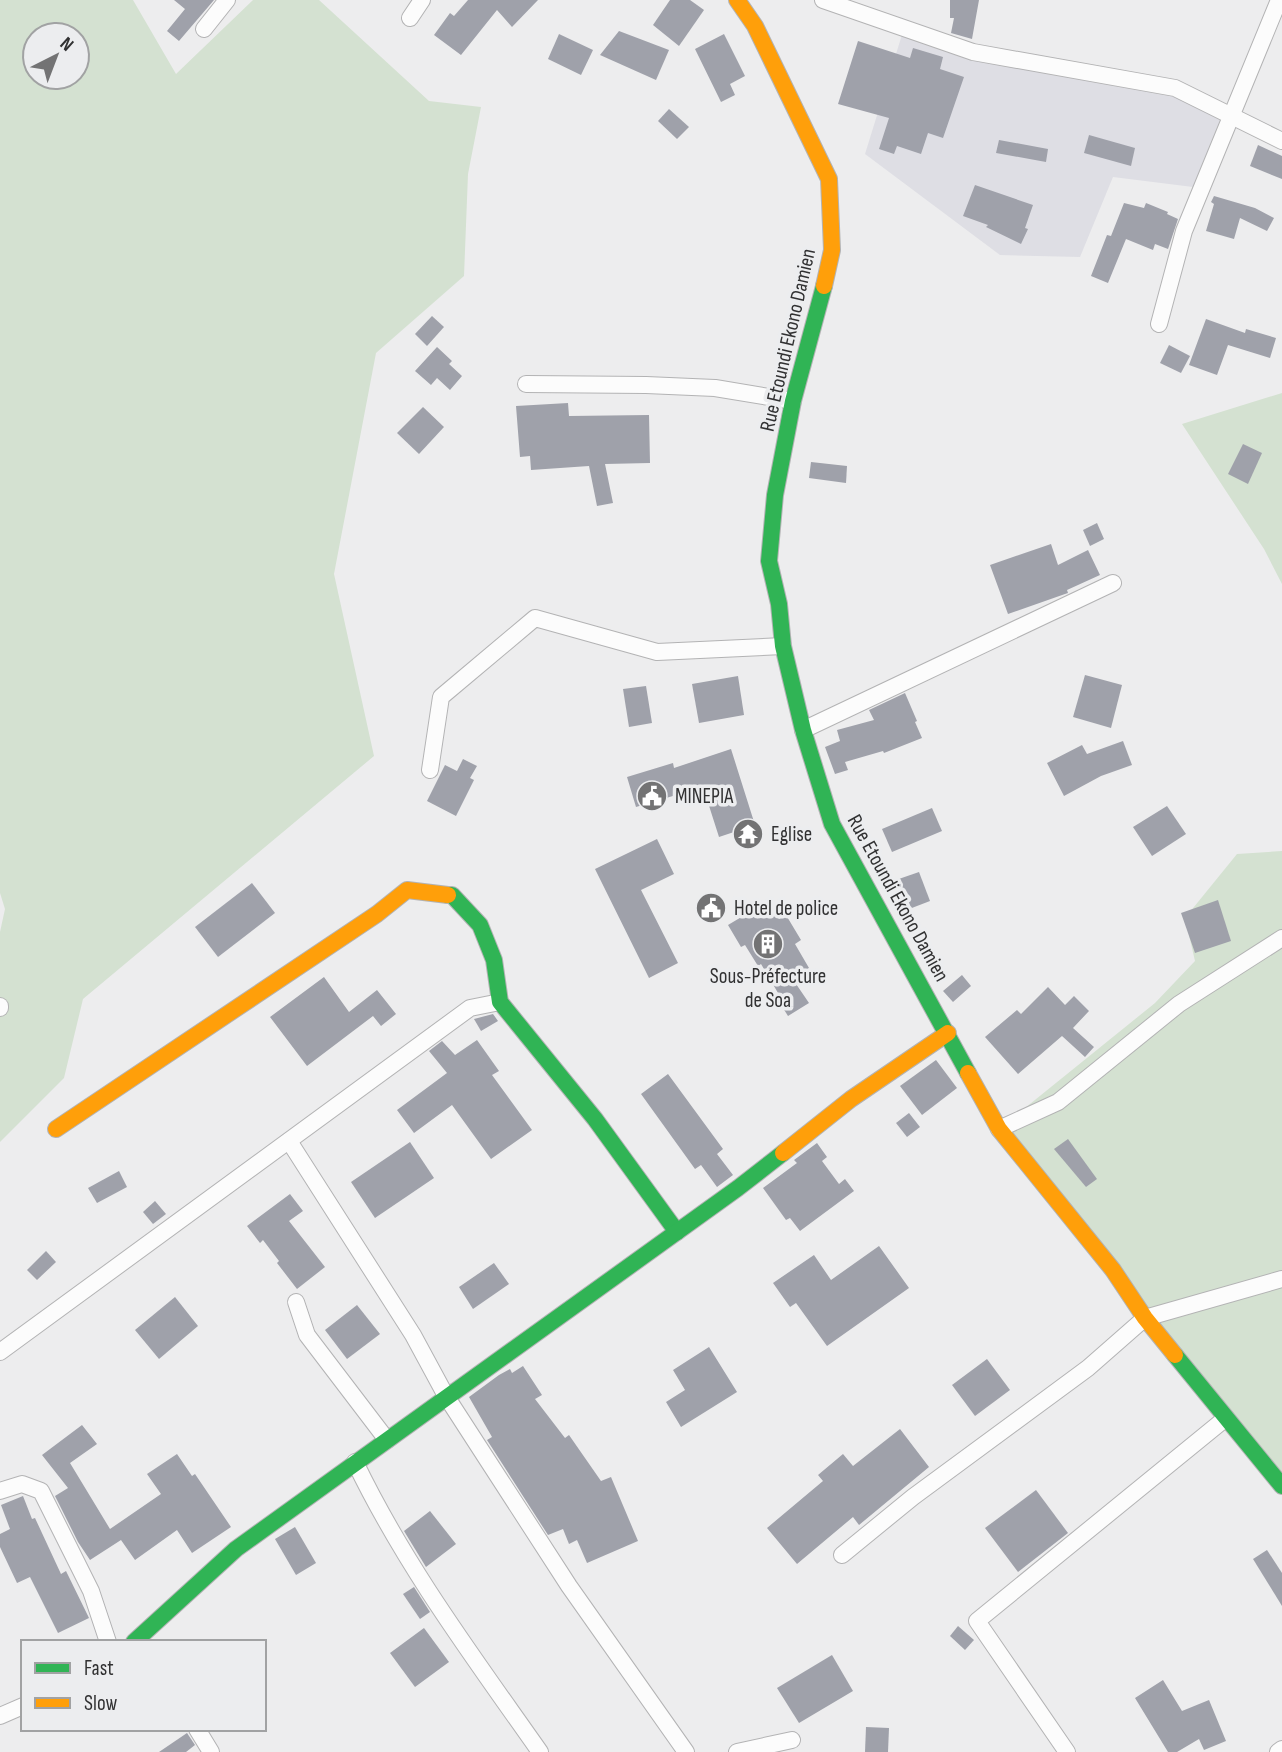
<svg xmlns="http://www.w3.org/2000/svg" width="1282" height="1752" font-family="'Sofia Sans Condensed',sans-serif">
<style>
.built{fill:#dedee4}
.green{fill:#d4e1d1;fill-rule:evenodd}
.building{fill:#9fa1aa}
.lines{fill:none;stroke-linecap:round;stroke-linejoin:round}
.street-casing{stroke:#b3b3b4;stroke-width:18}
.fast-casing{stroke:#b3b3b4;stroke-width:18}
.slow-casing{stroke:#b3b3b4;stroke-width:18}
.street{stroke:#fcfcfc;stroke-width:16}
.fast{stroke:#30b455;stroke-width:16}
.slow{stroke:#ff9f0a;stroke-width:16}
.labels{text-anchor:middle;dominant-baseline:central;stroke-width:7;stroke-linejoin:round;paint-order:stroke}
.street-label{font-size:21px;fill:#313132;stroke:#ecedef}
.poi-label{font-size:21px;fill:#313132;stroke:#ecedef;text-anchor:start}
</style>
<rect width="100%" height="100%" fill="#ededee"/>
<!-- built -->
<polygon class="built" points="905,25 943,38 1165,91 1232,116 1201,188 1113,177 1080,257 1000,255 865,154"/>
<!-- green -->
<g class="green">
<path d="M0,0h133l43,74 77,-74h66l110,101 52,6 -13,67 -4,102 -88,77 -42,221 40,182 -291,243 -19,79 -64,64v-210l5,-23 -5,-16zM35,35h42v42h-42z"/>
<polygon points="1282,393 1282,584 1264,549 1182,424"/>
<polygon points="1282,851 1282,1484 999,1129 1155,1003 1195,961 1185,918 1237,854"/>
</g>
<!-- building -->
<g class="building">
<polygon points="174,0 214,0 179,41 167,31 185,9"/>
<polygon points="468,0 538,0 512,27 497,10 461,55 434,35 450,13 454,16"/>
<polygon points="670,0 690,0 704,10 679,46 653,25"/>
<polygon points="950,0 979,0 972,39 951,33 954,18 950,18"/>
<polygon points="619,31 669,50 656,80 600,55"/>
<polygon points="559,34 593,50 581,75 548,59"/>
<polygon points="724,34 745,76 730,84 735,95 721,102 695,49"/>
<polygon points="858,41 910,58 913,48 943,57 940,69 964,77 943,138 928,133 921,154 897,146 894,154 879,149 889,118 838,104"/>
<polygon points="669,109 689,127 677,139 658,121"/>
<polygon points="1089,135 1135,148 1131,166 1084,153"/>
<polygon points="999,140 1048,149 1046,162 996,153"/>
<polygon points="1258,145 1282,156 1282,179 1250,166"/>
<polygon points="975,185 1033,205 1025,228 1028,229 1021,244 986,227 988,225 963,216"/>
<polygon points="1214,196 1255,208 1274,218 1267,231 1240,218 1234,239 1206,231 1214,204 1211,202"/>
<polygon points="1124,203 1144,208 1146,203 1168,212 1167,214 1178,219 1168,249 1155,244 1153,250 1126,239 1108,283 1091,276 1107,235 1111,236"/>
<polygon points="432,316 444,327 427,346 415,334"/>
<polygon points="1206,319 1245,333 1246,329 1276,338 1270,358 1228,345 1217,375 1189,365"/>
<polygon points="1169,345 1190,356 1181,373 1160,363"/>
<polygon points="437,347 452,361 449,364 462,376 450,390 437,378 431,385 415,371"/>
<polygon points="568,403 569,416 649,415 650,463 605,464 613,503 597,506 589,466 531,470 530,456 520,457 516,406"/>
<polygon points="423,407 444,427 419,454 397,433"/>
<polygon points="1243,444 1262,453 1248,484 1228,474"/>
<polygon points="811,462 847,466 846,483 809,478"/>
<polygon points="1097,523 1104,539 1090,546 1083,530"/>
<polygon points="1051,544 1058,565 1088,550 1100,575 1067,590 1068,593 1065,594 1008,614 990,565"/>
<polygon points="1085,675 1122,685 1111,728 1073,717"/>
<polygon points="738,676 744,715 699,723 692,684"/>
<polygon points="646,686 652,723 629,727 623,689"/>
<polygon points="905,693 917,721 915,722 922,738 884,753 883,751 845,762 848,770 835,774 825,747 840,741 837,730 874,720 869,710"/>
<polygon points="1123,741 1132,765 1101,776 1064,796 1047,763 1082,745 1087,754"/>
<polygon points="731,749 755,825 719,837 703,787 636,807 627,777 673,763 674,768"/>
<polygon points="463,759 477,766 470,778 474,780 456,816 427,801 445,765 457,771"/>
<polygon points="1167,806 1186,834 1152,856 1133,827"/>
<polygon points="932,808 942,831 892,852 882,829"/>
<polygon points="657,839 674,874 641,890 678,963 649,978 595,869"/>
<polygon points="919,872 930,901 904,911 893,881"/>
<polygon points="252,883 275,913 218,957 195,927"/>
<polygon points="1218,900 1231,941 1195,953 1181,913"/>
<polygon points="768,901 779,919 786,915 801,940 795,944 809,968 792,978 809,1003 788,1016 778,1000 781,998 761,964 758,966 745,945 741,947 728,925"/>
<polygon points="962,975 971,986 953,1002 943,991"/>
<polygon points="324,977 349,1012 377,990 396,1014 381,1026 373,1016 307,1066 270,1017"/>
<polygon points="1048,987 1065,1005 1074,996 1089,1011 1073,1028 1094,1047 1085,1057 1062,1036 1018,1074 985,1037 1017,1010 1021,1014"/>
<polygon points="493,1014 498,1021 481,1031 474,1019"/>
<polygon points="477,1040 499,1071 492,1075 532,1130 491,1159 452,1105 414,1133 397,1110 447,1073 429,1051 442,1041 455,1055"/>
<polygon points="936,1060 957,1088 922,1115 900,1086"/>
<polygon points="668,1074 723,1149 717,1154 733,1175 717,1187 701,1165 695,1169 641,1094"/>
<polygon points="909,1113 920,1127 907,1137 896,1123"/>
<polygon points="1068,1139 1097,1179 1086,1187 1054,1149"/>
<polygon points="410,1142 434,1178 375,1218 351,1182"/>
<polygon points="817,1143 827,1157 822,1161 839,1184 845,1179 854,1191 800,1231 790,1218 786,1220 763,1188 797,1163 794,1160"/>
<polygon points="119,1171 127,1187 97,1203 88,1188"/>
<polygon points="290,1194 303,1211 289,1221 325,1267 297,1289 277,1263 279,1261 263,1240 260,1243 247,1226"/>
<polygon points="155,1201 166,1214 153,1224 143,1212"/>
<polygon points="879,1246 909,1288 827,1346 796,1303 790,1307 773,1283 814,1255 831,1280"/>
<polygon points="46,1251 56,1262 37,1280 27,1270"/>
<polygon points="494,1263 509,1284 473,1309 459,1287"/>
<polygon points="175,1297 198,1326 159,1359 135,1330"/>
<polygon points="357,1305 380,1334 347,1359 325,1330"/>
<polygon points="709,1347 737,1392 681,1427 666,1402 685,1390 673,1370"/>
<polygon points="987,1359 1010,1390 975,1416 952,1385"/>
<polygon points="523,1366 542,1395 535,1399 565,1438 569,1435 601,1481 611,1477 638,1541 587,1563 577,1540 569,1544 563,1529 548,1535 487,1440 492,1437 469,1397 499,1375 510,1369 512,1373"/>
<polygon points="82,1425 97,1444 70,1463 110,1529 161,1494 147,1474 177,1454 192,1476 195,1474 231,1527 192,1553 177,1530 135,1560 121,1540 90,1560 78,1542 55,1496 68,1488 42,1455"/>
<polygon points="900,1429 929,1467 859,1525 853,1517 797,1564 767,1528 823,1481 818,1475 843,1454 853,1466"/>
<polygon points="1036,1490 1068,1533 1018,1572 985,1528"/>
<polygon points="23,1496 32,1519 35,1518 61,1574 66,1571 89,1618 58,1633 30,1577 17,1583 0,1547 0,1534 10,1529 1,1505"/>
<polygon points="430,1511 456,1544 426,1567 404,1531"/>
<polygon points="295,1527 316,1563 296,1575 275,1539"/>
<polygon points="1267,1550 1282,1573 1282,1606 1253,1559"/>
<polygon points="414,1587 430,1612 420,1619 403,1594"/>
<polygon points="958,1626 974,1640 965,1650 950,1636"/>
<polygon points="424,1628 449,1662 415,1687 390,1653"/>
<polygon points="832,1655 853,1691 799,1723 777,1688"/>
<polygon points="1163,1680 1182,1711 1209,1700 1226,1741 1204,1750 1199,1739 1177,1752 1168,1752 1135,1698"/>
<polygon points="866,1727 889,1728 888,1752 865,1752"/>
<polygon points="187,1733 195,1745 186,1752 159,1752"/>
</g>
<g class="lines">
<!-- street casing -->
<g class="street-casing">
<g id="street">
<polyline points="823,0 973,52 1175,88 1282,141"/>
<polyline points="410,18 422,0"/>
<polyline points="204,29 227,0"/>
<polyline points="1159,324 1184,231 1279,0"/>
<polyline points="526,384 646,385 715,388 793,401"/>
<polyline points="803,730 1113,583"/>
<polyline points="430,770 441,697 535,618 657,652 783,646"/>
<polyline points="0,1006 0,1008"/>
<polyline points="999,1129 1058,1102 1179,1004 1282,938"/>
<polyline points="289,1141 413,1335 446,1396 569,1586 686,1752"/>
<polyline points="296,1302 307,1335 387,1440"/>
<polyline points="0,1352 470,1008 500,1002"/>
<path d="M355,1462c50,104 119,196 185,290"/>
<polyline points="0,1491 22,1484 41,1491 91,1591 108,1642"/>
<polyline points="842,1555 913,1497 1088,1368 1145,1318 1282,1279"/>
<polyline points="0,1716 23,1706"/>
<polyline points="197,1729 211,1752"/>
<polyline points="737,1752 792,1740"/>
<polyline points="1067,1752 977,1621 1226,1418"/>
<polyline points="1278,1752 1282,1749"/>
</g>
</g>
<!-- fast casing -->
<g class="fast-casing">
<g id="fast">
<polyline points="824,286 793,401 775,495 769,561 779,604 783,646 803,730 832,824 968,1073"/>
<polyline points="448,895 452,895 480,925 494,960 500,1002 595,1119 677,1232"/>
<polyline points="1175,1355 1282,1486"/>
<polyline points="134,1642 236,1549 738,1188 783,1153"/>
</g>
</g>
<!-- slow casing -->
<g class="slow-casing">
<g id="slow">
<polyline points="737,0 755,26 829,179 832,250 824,286"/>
<polyline points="968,1073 999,1129 1113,1270 1145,1318 1175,1355"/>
<polyline points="56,1129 377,914 407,890 448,895"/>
<polyline points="783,1153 851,1099 948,1033"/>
</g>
</g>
<!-- street -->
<use href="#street" class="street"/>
<!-- fast -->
<use href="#fast" class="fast"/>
<!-- slow -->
<use href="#slow" class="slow"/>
</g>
<!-- icons -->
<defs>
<g id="civic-disc" transform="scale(1.575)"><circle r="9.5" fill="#737374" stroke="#ecedef"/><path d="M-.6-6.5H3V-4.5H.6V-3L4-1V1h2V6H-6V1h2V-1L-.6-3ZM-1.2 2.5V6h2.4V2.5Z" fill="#fff"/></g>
<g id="temple-disc" transform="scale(1.575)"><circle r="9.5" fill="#737374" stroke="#ecedef"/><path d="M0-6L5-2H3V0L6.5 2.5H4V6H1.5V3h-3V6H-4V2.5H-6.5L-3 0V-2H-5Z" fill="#fff"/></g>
<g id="building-disc" transform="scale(1.575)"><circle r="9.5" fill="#737374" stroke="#ecedef"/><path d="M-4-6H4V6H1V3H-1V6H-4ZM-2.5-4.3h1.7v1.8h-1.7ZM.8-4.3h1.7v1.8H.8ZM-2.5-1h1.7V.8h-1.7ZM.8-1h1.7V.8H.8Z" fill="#fff"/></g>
</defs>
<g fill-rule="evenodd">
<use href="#civic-disc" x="652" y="796"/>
<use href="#temple-disc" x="748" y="834"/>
<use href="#civic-disc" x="711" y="908"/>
<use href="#building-disc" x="768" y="944"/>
</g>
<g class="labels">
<!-- street labels -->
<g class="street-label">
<text transform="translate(788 340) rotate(-77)">Rue Etoundi Ekono Damien</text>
<text transform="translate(898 898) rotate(61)">Rue Etoundi Ekono Damien</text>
</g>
<!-- poi labels -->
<g class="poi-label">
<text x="675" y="796">MINEPIA</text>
<text x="771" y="834">Eglise</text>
<text x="734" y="908">Hotel de police</text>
<text x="768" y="976" text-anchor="middle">Sous-Préfecture<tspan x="768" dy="24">de Soa</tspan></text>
</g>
</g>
<!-- legend -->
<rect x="21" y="1640" width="245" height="91" fill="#ecedef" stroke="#a1a2a3" stroke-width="2"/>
<rect x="35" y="1663" width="35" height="10" fill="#30b455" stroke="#a1a2a3" stroke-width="2"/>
<text x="84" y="1675" font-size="21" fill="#313132">Fast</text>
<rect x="35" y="1698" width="35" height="10" fill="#ff9f0a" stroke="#a1a2a3" stroke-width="2"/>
<text x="84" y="1710" font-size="21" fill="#313132">Slow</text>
<!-- north arrow -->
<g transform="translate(56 56) rotate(42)"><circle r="33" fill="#ecedef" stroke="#a1a2a3" stroke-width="2"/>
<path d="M0-5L12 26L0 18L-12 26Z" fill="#737374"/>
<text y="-10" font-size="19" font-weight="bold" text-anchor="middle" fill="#313132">N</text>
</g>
</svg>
